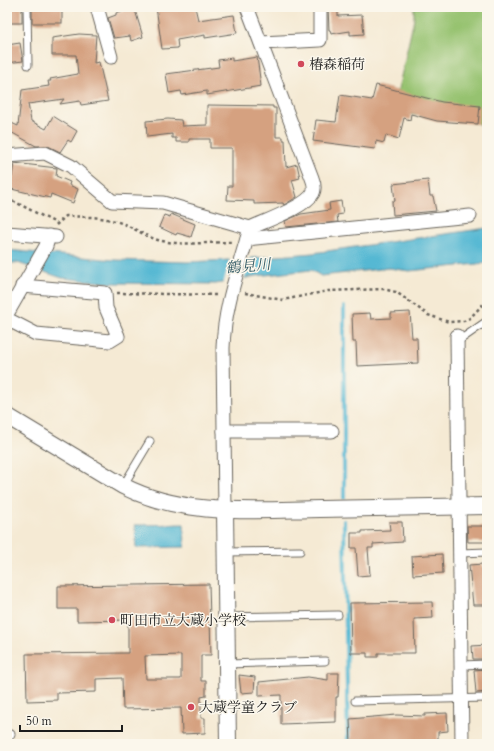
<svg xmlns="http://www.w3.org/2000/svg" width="494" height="751" font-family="Cardo,'Noto Serif JP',serif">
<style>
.green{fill:#96c270;stroke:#596f46}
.water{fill:#54b8d3;stroke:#386a78}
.pier{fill:#f5ead4}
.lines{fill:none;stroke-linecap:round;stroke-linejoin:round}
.stream{stroke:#54b8d3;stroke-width:4}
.building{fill:#d5a180;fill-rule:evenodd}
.service-casing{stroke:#68645c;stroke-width:9}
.minor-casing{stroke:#68645c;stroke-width:15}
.tertiary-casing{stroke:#68645c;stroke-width:18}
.path{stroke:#68645c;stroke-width:2.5;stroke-dasharray:3 3;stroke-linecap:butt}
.service{stroke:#fff;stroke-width:7}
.minor{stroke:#fff;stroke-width:13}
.tertiary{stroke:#fff;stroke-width:16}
.poi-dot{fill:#d1495b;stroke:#fbf7ec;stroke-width:1.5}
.labels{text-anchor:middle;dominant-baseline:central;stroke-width:3;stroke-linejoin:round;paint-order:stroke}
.poi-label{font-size:14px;fill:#1c1c1c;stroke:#fbf7ec;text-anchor:start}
.water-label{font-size:15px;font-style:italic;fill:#325a65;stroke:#fbf7ec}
</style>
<rect width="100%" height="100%" fill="#fbf7ec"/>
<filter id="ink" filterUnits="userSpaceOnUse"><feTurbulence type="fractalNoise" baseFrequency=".025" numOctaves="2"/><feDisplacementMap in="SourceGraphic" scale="8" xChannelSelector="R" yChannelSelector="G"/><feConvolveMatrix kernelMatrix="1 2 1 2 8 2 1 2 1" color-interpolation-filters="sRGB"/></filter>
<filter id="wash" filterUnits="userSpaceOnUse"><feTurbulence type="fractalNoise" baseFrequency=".012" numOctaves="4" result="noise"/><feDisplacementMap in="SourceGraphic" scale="16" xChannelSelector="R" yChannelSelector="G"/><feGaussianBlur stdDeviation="0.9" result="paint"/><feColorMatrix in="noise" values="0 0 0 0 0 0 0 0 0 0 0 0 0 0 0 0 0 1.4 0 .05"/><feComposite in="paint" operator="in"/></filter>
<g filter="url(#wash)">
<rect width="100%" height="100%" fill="#f5ead4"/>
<!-- green -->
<polygon class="green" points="414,7 487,7 487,125 393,112 414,19"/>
<!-- water -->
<g class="water">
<polygon points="487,228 487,263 409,271 389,268 321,276 311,270 256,276 216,284 110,283 62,278 18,263 7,263 7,250 114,260 187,262 230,260 313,253"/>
<polygon points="184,524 185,547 136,548 135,525"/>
</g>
<!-- pier -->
<polygon class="pier" points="251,256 244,280 223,285 230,258"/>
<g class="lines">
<!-- stream -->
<g class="stream">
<polyline points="344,307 344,498"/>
<polyline points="344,521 348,744"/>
</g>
</g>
<g id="blocks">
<!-- building -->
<g class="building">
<rect x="7" y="7" width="15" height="16"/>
<rect x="32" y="7" width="30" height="16"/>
<polygon points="156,7 195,7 198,20 234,15 237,33 205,38 205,35 177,40 178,48 162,49"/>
<polygon points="328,7 338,7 338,16 362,15 364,34 350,35 350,31 331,34 330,30 329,30"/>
<polygon points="130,8 131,11 135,10 143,37 131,41 130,36 114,38 108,18 116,15 116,13"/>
<polygon points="79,34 96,35 94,63 99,62 108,101 81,105 80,101 60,104 64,99 28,104 31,121 46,129 53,116 77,131 71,142 68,140 60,152 48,146 36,146 7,130 7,121 18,126 22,90 49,86 48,81 51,81 50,79 78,74 76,55 52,55 52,38"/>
<polygon points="20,43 23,61 7,63 7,45"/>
<polygon points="257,57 261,86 207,95 207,91 182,95 181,91 169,93 166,74 219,67 218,60 232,58 232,61"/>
<polygon points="376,85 442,102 480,106 478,124 437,121 411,114 410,120 404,118 399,139 386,135 384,143 376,141 375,149 313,141 316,120 336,122 340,95 372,100"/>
<polygon points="207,105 273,106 273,108 276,108 276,137 283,137 283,140 285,140 286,167 297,164 300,178 292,180 297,197 284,205 283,203 254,204 254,201 227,200 228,186 232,186 232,148 210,148 210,139 189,139 189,142 176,142 176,138 172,138 172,134 147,137 146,121 168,119 181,120 182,126 207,125"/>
<polygon points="14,163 57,168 56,176 70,182 69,185 78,189 73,203 51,194 50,198 7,188 7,176 12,177"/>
<polygon points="428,180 430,196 433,196 436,211 393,215 392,201 395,201 393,184"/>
<polygon points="341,201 343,214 337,215 338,222 286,227 285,221 301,214 330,210 329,203"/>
<polygon points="171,214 195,224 191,237 177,233 176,235 159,227 164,215 170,217"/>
<polygon points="410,312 412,338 417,338 418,363 357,366 356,342 353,342 352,314 370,313 371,319 391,318 391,313"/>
<polygon points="389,522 402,522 403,542 373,544 373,548 368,548 370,575 358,576 356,548 351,548 351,533 362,533 362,531 390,530"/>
<polygon points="467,526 487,526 487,542 468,542"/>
<polygon points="442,554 443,573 413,575 412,556"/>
<polygon points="483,564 483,567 487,567 487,605 473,605 469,565"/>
<path d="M209,584l2,71h-10v26h5v15l-5,1v21h4v15l-23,1 -1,-26 -58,1 -1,-31 -26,1v13l-39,1v7l-30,1 -1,-47 102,-1v-33l-51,1v-12h-19v-23zM181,655v24h-35l-1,-23z"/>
<polygon points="432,602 433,618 414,619 415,653 378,653 378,657 367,657 367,653 351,653 350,603"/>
<polygon points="487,645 487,659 473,659 472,646"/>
<polygon points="487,669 487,692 476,693 474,670"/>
<polygon points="328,673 339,673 338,697 336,697 336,722 281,724 281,695 259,696 259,682 308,677 328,680"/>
<polygon points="239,675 255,677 254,692 241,693"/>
<polygon points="447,713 448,731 438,732 438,744 351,744 350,719 396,715 425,716 425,714"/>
</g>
</g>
</g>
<g filter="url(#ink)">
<use href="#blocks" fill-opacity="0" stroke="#68645c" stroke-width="1"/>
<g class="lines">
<!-- service casing -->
<g class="service-casing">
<g id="service">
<polyline points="27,7 28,65"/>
<polyline points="457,342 487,321"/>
<polyline points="123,486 150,441"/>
<polyline points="226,552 300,551"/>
<polyline points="460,553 487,552"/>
<polyline points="226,617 338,615"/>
<polyline points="227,664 325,661"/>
<polyline points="461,665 487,664"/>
<polyline points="355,701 487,698"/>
<polyline points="7,741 11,734"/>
</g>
</g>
<!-- minor casing -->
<g class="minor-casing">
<g id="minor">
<polyline points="97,7 111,57"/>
<polyline points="261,43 320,40 320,7"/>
<polyline points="7,156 45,153 71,166 112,201 163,203 250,228"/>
<polyline points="7,233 56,237"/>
<polyline points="247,239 470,216"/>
<polyline points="7,314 46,246 49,236"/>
<polyline points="7,319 36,334 110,341 118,336 106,308 105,293 22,286"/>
<polyline points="457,336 462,744"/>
<polyline points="224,431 332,431"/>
<path d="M225,510l-2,-162c1,-42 16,-80 27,-120 15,-7 56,-21 63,-35 2,-4 1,-10 -1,-15l-65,-171"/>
</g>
</g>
<!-- tertiary casing -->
<g class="tertiary-casing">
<g id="tertiary">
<path d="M7,416l116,70c60,31 131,24 197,23 55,-1 111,-2 167,-3"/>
<polyline points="225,510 228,744"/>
</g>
</g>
<!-- path -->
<g class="path">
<polyline points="7,200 15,202 56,223"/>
<path d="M56,225l10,-9c18,1 37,0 55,7 14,5 26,15 41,18 23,5 48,1 71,1"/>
<polyline points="117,293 218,295"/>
<polyline points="245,293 283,300 328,291 383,289 396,292 428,315 449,322 464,321 470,318 487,300"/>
</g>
<!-- service -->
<use href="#service" class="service"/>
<!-- minor -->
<use href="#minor" class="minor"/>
<!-- tertiary -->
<use href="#tertiary" class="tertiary"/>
</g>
</g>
<!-- markers -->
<g class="poi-dot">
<circle cx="301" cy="64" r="4"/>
<circle cx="112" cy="620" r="4"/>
<circle cx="191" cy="707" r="4"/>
</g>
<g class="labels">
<!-- poi labels -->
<g class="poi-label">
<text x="309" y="64">椿森稲荷</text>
<text x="120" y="620">町田市立大蔵小学校</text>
<text x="199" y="707">大蔵学童クラブ</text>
</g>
<!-- water labels -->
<g class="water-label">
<text transform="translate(248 266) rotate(-5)">鶴見川</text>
</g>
</g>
<!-- margin -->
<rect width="494" height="751" fill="none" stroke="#fbf7ec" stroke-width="24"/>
<!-- scale -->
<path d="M20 725v6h102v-6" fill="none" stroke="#1c1c1c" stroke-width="2"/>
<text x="26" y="725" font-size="12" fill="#1c1c1c" stroke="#fbf7ec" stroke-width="3" paint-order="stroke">50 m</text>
</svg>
